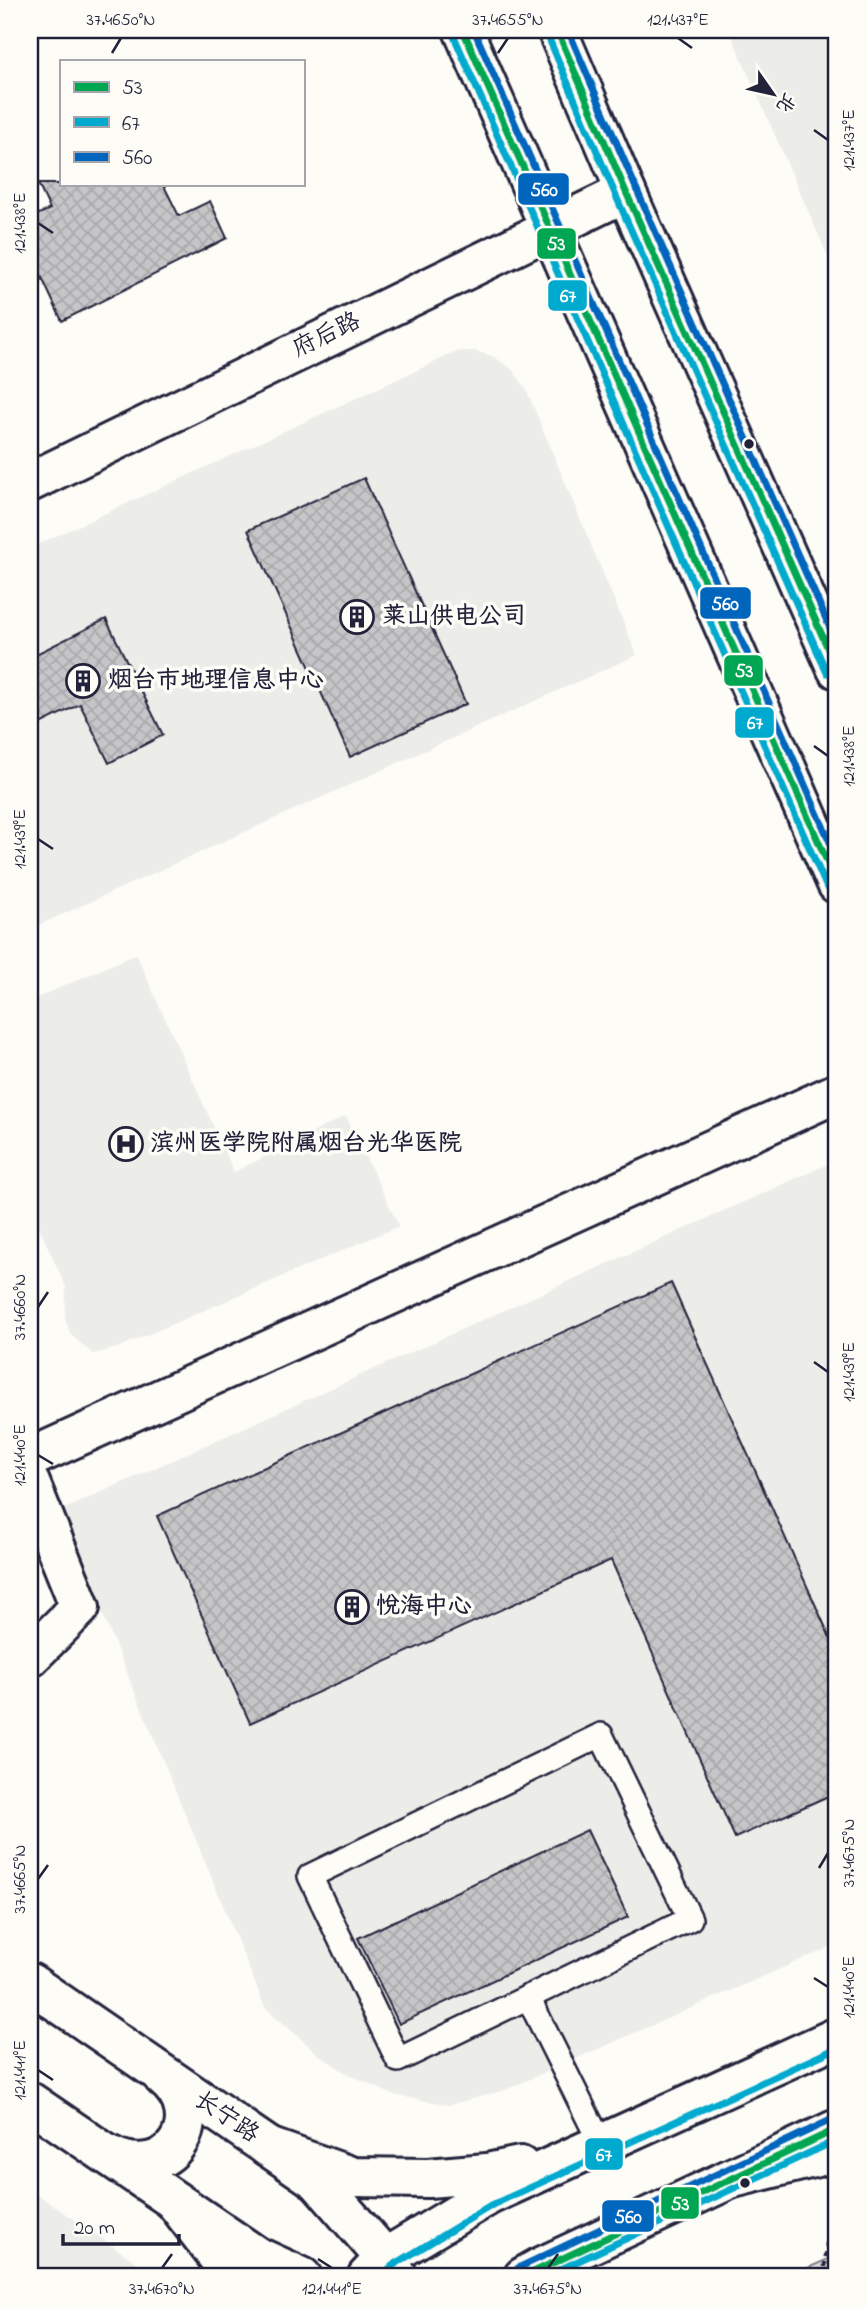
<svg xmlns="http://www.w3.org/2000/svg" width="867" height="2307" font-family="'Indie Flower','LXGW WenKai TC',sans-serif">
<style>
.built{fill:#ecece9}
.park{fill:#dddcdb;stroke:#807f8b;stroke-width:2}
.building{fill:url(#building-cross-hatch);stroke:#22223b;stroke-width:2}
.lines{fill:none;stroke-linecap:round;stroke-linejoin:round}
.service-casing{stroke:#22223b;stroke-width:28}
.minor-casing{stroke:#22223b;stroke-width:44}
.tertiary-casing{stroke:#22223b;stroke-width:44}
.secondary-casing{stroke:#22223b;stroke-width:44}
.primary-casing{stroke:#22223b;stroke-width:44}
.path{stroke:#22223b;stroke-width:4.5;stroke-dasharray:5 5;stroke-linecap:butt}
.service{stroke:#fdfcf7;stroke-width:23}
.minor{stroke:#fdfcf7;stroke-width:38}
.tertiary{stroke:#fdfcf7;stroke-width:38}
.secondary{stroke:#fdfcf7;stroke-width:38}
.primary{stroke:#fdfcf7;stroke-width:38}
.bus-1-casing{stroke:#fdfcf7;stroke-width:12}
.bus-2-casing{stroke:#fdfcf7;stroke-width:12}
.bus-3-casing{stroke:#fdfcf7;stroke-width:12}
.bus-1{stroke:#00a651;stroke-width:7}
.bus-2{stroke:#00a9ce;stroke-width:7}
.bus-3{stroke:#0065bd;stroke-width:7}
.ticks{fill:none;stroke:#22223b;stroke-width:2.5}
.bus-dot{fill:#22223b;stroke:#fdfcf7;stroke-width:2.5}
.labels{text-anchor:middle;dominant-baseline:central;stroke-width:7;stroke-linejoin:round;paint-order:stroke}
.street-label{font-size:24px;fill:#22223b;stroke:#fdfcf7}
.poi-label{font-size:24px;font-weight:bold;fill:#22223b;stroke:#fdfcf7;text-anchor:start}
.line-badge{stroke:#fdfcf7;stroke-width:2.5}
.badge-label{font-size:19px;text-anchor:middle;font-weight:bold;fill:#fff}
.neatline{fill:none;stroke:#22223b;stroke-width:2.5}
.ticks-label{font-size:18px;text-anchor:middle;fill:#22223b}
</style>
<defs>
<pattern id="building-cross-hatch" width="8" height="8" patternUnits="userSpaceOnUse" patternTransform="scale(1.75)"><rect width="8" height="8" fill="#c6c6c8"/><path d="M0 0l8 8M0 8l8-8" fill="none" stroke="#aaaaad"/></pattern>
</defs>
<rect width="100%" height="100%" fill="#fdfcf7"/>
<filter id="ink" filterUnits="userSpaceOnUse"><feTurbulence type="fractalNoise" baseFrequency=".0143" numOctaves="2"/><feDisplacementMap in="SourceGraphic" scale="14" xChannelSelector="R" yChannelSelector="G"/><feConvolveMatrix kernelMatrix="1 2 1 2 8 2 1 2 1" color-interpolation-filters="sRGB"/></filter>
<g filter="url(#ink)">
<!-- built -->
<g class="built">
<polygon points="729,30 837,30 837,277"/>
<polygon points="459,351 474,351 492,356 512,369 526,389 637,655 30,929 30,548"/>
<polygon points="136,954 234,1172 346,1116 399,1226 117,1348 93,1354 71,1335 65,1317 66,1287 30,1207 30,1001"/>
<polygon points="837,1160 837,1944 505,2090 449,2105 393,2095 346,2073 318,2054 265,2007 60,1511"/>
<polygon points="30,2189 155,2275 159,2277 30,2277"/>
</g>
<!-- park -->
<polygon class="park" points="837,2255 837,2277 788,2277"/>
<!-- building -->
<g class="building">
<polygon points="38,184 163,184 179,216 210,201 227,238 62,321 30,252 30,218 50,209"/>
<polygon points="364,478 466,704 350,757 248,530"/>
<polygon points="106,619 163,735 109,763 80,704 30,729 30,657"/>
<polygon points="671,1283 837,1653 837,1792 735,1838 611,1560 250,1723 157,1516"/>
<polygon points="587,1830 628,1917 399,2024 358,1938"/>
</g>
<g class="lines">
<!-- service casing -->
<g class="service-casing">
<g id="service">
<polygon points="601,1735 690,1919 398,2060 310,1876"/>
<polyline points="528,1997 601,2144"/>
</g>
</g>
<!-- minor casing -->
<g class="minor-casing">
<g id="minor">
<polyline points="30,1458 837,1093"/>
<polyline points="30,1483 80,1607 30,1657"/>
</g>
</g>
<!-- tertiary casing -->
<g class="tertiary-casing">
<g id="tertiary">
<polyline points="30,482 626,192"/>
<polyline points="30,1983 318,2181 385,2258 398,2277"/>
<polyline points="30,2102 256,2256 302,2277"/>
<path d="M109,2155c61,31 104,-38 54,-78"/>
</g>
</g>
<!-- secondary casing -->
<g class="secondary-casing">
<g id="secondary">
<polyline points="268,2147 353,2177 428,2178 487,2173 520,2166"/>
<polyline points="176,2203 227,2269 230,2277"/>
<polyline points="367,2277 385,2258 489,2195 837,2037"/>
<polyline points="523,2277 539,2268 837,2129"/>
</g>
</g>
<!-- primary casing -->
<g class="primary-casing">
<g id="primary">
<polyline points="463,30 837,884"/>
<polyline points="557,30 626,192 837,669"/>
<polyline points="733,2178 837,2152"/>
</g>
</g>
<!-- path -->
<polyline class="path" points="824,2277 830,2211"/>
<!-- service -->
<use href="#service" class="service"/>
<!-- minor -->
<use href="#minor" class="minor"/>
<!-- tertiary -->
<use href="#tertiary" class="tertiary"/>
<!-- secondary -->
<use href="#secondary" class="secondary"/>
<!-- primary -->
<use href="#primary" class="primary"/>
<!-- bus-1 casing -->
<g class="bus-1-casing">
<g id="bus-1">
<polyline points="463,30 837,884"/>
<polyline points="557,30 626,192 837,669"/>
<polyline points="523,2277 837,2129"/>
</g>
</g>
<!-- bus-2 casing -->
<g class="bus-2-casing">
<g id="bus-2">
<polyline points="453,34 827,888"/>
<polyline points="547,34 616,196 827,673"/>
<polyline points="381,2277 392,2266 494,2204 837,2048"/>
<polyline points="544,2277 837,2140"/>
</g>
</g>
<!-- bus-3 casing -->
<g class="bus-3-casing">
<g id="bus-3">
<polyline points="474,30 837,858"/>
<polyline points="568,30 636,188 837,644"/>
<polyline points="518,2268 833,2119"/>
</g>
</g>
<!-- bus-1 -->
<use href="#bus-1" class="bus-1"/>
<!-- bus-2 -->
<use href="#bus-2" class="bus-2"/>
<!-- bus-3 -->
<use href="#bus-3" class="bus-3"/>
</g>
</g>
<!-- ticks -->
<path class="ticks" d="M678,38l14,10M112,53l9,-15M498,53l10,-15M814,130l14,10M38,223l15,10M814,746l14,10M38,839l15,10M38,1307l10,-15M814,1362l14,10M38,1455l15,9M819,1868l9,-15M38,1879l10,-14M814,1978l14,9M38,2070l15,10M318,2259l14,9M162,2268l10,-14M548,2268l10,-14"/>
<!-- icons -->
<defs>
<g id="building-ring" transform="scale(1.75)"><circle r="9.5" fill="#fdfcf7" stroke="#22223b" stroke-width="1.5"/><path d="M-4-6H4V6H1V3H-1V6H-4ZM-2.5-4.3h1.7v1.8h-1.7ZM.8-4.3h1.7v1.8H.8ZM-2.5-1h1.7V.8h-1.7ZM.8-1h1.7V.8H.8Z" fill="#22223b"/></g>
<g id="hospital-ring" transform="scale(1.75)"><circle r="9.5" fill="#fdfcf7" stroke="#22223b" stroke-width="1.5"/><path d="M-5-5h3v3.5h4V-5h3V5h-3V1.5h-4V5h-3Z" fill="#22223b"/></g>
</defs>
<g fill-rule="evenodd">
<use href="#building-ring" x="357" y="617"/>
<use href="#building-ring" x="83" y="681"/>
<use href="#hospital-ring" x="126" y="1144"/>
<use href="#building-ring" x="352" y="1607"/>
</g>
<!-- markers -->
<g class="bus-dot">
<circle cx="749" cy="444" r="6"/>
<circle cx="745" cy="2183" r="6"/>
</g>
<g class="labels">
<!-- street labels -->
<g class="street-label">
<text transform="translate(327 336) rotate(-26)">府后路</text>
<text transform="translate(226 2118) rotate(34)">长宁路</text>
</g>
<!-- poi labels -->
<g class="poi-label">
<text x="382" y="617">莱山供电公司</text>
<text x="108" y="681">烟台市地理信息中心</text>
<text x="150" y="1144">滨州医学院附属烟台光华医院</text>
<text x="376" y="1607">悦海中心</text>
</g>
</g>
<g class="line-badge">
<rect x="517" y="172" width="53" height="34" rx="7" fill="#0065bd"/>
<rect x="536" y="227" width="41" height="33" rx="7" fill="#00a651"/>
<rect x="547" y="279" width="41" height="33" rx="7" fill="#00a9ce"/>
<rect x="699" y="586" width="53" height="34" rx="7" fill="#0065bd"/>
<rect x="723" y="654" width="41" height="33" rx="7" fill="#00a651"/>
<rect x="734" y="706" width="41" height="33" rx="7" fill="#00a9ce"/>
<rect x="584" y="2137" width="40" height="34" rx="7" fill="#00a9ce"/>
<rect x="660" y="2186" width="40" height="34" rx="7" fill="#00a651"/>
<rect x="601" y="2199" width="54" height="34" rx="7" fill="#0065bd"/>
</g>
<g class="badge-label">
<text x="544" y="196">560</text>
<text x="556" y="250">53</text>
<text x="568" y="302">67</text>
<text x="725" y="610">560</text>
<text x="744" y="677">53</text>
<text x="755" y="729">67</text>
<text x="604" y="2161">67</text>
<text x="680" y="2210">53</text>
<text x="628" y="2223">560</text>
</g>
<!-- margin -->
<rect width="867" height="2307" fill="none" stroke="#fdfcf7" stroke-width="77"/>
<!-- legend -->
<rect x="60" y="60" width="245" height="126" fill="#fdfcf7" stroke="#a5a5ac" stroke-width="2"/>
<rect x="74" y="82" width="35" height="10" fill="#00a651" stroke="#a5a5ac" stroke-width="2"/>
<text x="122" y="94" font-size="21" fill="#22223b">53</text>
<rect x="74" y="117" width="35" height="10" fill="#00a9ce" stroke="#a5a5ac" stroke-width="2"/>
<text x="122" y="130" font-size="21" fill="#22223b">67</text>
<rect x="74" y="152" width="35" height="10" fill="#0065bd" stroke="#a5a5ac" stroke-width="2"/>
<text x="122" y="164" font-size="21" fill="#22223b">560</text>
<!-- north arrow -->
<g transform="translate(773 94) rotate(124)" stroke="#fdfcf7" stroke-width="5" paint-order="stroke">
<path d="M0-5L12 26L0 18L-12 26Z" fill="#22223b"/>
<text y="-10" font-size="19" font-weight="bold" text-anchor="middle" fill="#22223b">北</text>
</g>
<!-- scale -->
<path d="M63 2234v10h116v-10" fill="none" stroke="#22223b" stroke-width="3.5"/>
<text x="74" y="2234" font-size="21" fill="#22223b" stroke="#fdfcf7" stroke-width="5" paint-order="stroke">20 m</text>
<rect x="38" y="38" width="790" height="2230" class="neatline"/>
<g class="ticks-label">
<text x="121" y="25">37.4650°N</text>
<text x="508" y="25">37.4655°N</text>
<text x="678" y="25">121.437°E</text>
<text transform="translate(848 140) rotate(-90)" y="6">121.437°E</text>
<text transform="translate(19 223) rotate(-90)" y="6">121.438°E</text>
<text transform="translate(848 756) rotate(-90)" y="6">121.438°E</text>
<text transform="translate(19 839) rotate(-90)" y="6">121.439°E</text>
<text transform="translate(19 1307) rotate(-90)" y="6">37.4660°N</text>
<text transform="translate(848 1372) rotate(-90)" y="6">121.439°E</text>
<text transform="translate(19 1455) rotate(-90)" y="6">121.440°E</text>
<text transform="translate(848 1853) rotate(-90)" y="6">37.4675°N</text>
<text transform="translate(19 1879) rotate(-90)" y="6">37.4665°N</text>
<text transform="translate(848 1987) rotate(-90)" y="6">121.440°E</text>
<text transform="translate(19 2070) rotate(-90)" y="6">121.441°E</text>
<text x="162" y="2294">37.4670°N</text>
<text x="332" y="2294">121.441°E</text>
<text x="548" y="2294">37.4675°N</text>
</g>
</svg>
